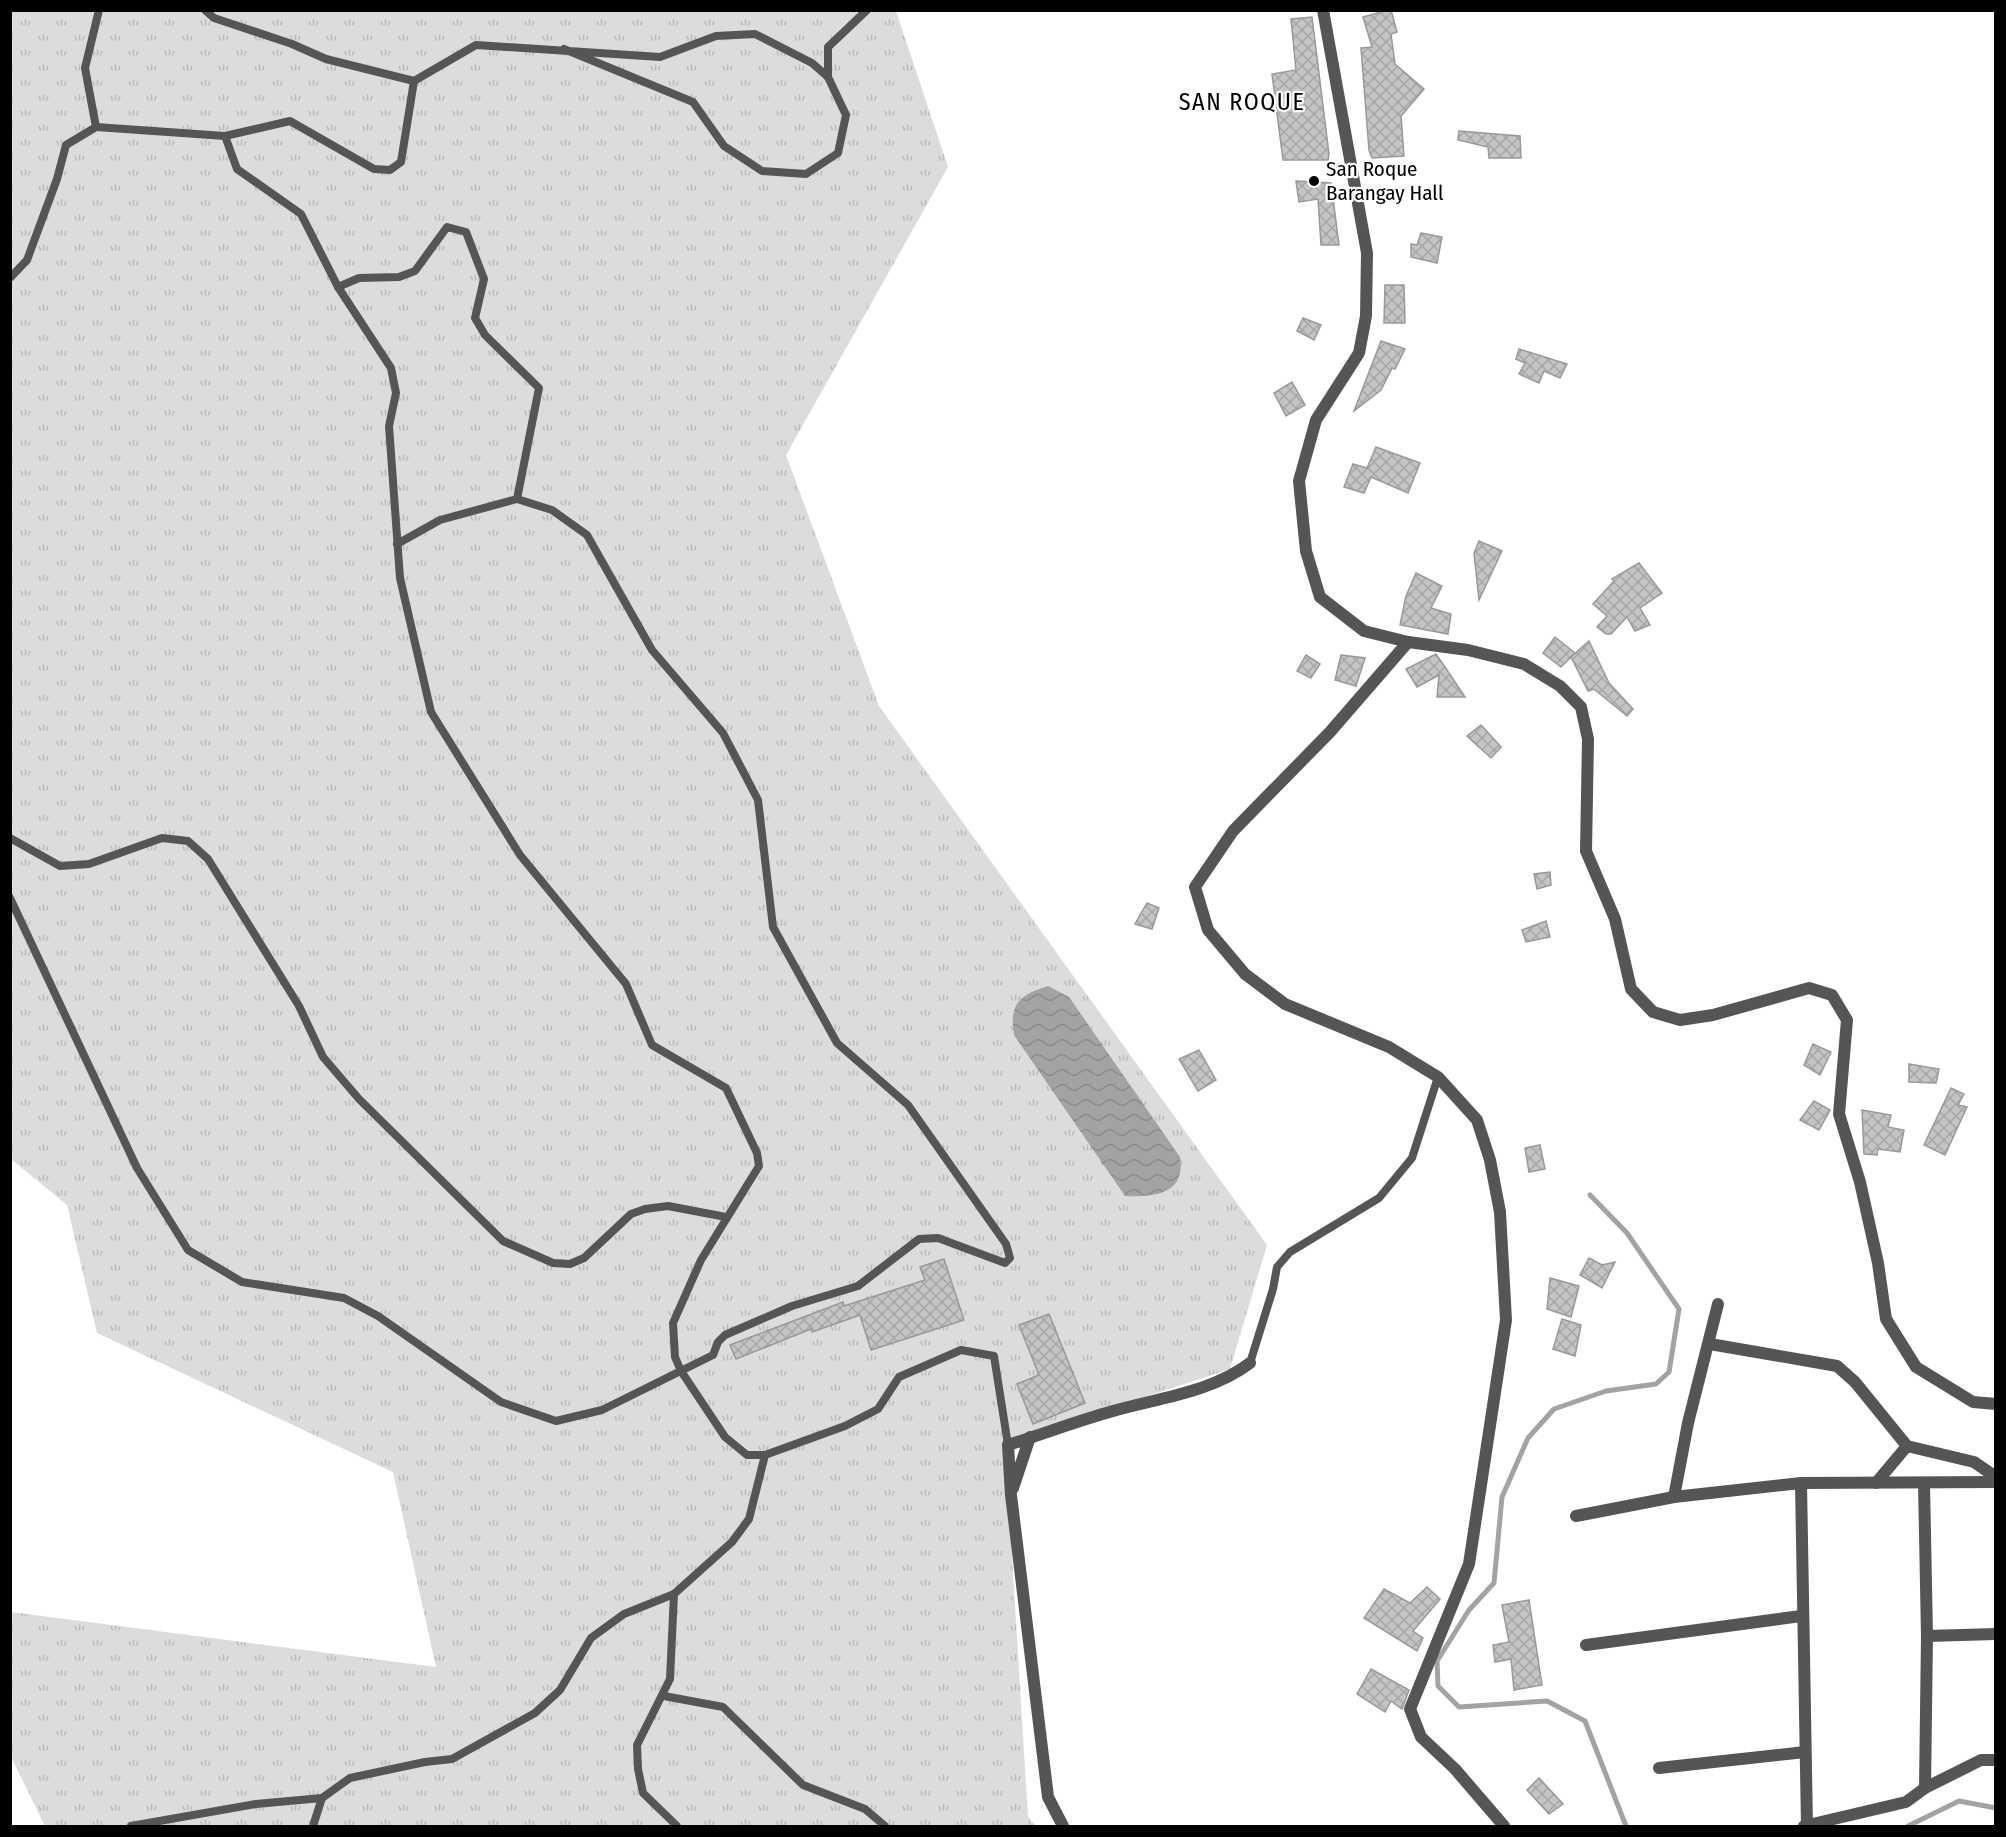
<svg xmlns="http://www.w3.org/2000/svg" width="2006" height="1837" font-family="'Fira Sans Condensed',sans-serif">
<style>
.grass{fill:url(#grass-tufts)}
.water{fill:url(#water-waves)}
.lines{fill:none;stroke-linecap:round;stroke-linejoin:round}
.stream{stroke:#a3a3a3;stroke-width:5}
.building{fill:url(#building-cross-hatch);stroke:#999;stroke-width:1.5}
.service{stroke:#555;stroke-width:8}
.minor{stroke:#555;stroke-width:12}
.tertiary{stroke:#555;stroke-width:12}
.poi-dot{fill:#000;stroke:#fff;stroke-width:2}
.labels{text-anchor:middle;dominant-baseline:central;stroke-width:4.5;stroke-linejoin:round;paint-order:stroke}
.poi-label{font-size:21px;fill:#000;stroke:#fff;text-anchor:start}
.quarter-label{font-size:24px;letter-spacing:1.5px;fill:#000;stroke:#fff}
</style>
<defs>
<pattern id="grass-tufts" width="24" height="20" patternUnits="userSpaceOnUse" patternTransform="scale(1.5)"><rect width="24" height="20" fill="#dcdcdc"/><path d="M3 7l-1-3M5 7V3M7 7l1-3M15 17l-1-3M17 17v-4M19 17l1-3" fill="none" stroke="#bbb"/></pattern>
<pattern id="water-waves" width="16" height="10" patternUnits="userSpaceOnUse" patternTransform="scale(1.5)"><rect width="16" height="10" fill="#a3a3a3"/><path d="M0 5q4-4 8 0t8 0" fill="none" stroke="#8b8b8b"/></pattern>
<pattern id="building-cross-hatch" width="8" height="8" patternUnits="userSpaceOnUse" patternTransform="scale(1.5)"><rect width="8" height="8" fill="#c4c4c4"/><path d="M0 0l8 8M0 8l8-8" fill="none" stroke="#a7a7a7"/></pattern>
</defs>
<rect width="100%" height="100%" fill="#fff"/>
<!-- grass -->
<polygon class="grass" points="11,11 896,11 948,167 786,455 879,706 1267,1245 1230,1369 1005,1443 1028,1816 1035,1826 45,1826 11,1757 11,1612 436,1667 393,1472 97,1333 67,1205 11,1159"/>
<!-- water -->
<path class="water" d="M1048,986l21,11 111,160c6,38 -27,40 -55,39l-111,-161c-5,-31 5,-40 34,-49z"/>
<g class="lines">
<!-- stream -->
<g class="stream">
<polyline points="1590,1195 1627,1233 1679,1309 1669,1372 1656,1384 1606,1391 1554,1409 1528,1438 1502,1497 1494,1583 1469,1610 1437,1661 1438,1686 1459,1707 1547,1701 1585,1721 1626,1826"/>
<polyline points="1908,1826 1959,1801 1996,1808"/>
</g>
</g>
<!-- building -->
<g class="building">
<polygon points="1388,10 1391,10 1397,32 1391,34 1395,64 1424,89 1401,116 1404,156 1372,158 1369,150 1361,48 1372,47 1363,17"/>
<polygon points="1312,17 1329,154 1328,160 1283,160 1272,74 1296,70 1291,19"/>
<polygon points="1459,131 1520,136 1521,158 1489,158 1488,147 1458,140"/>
<polygon points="1296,181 1331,183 1339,245 1321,245 1318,199 1299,202"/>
<polygon points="1421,233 1442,237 1437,263 1411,257 1411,244 1417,245"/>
<polygon points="1385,285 1404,285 1405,323 1384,323"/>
<polygon points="1303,318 1321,325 1314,340 1297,331"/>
<polygon points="1381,341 1405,349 1395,369 1392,368 1381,390 1354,411"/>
<polygon points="1519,349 1567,364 1560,378 1544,371 1539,383 1519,374 1525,363 1516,359"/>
<polygon points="1292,382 1305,405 1286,416 1274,393"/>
<polygon points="1376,447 1420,463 1408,493 1371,477 1364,493 1344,487 1353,464 1367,468"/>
<polygon points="1479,541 1502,551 1479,600 1474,553"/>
<polygon points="1639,563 1662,593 1640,608 1650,625 1635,631 1627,617 1611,634 1606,634 1597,627 1607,616 1593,604 1614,581 1612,579"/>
<polygon points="1416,573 1442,586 1431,608 1451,614 1448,634 1400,625 1406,596"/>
<polygon points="1555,637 1575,653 1561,667 1543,653"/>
<polygon points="1589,641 1609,683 1633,709 1627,716 1594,689 1588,691 1571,657"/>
<polygon points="1436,654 1447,670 1465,697 1437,697 1439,675 1417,687 1406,669"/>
<polygon points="1306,655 1320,664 1311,678 1297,671"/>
<polygon points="1341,655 1365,658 1356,686 1335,680"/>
<polygon points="1481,725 1501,747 1491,758 1467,736"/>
<polygon points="1550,872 1551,885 1537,889 1534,874"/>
<polygon points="1147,903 1159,908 1152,929 1135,924"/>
<polygon points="1546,921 1550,937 1526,942 1522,930"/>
<polygon points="1813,1044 1831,1052 1820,1075 1804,1065"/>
<polygon points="1199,1050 1216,1080 1198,1091 1179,1059"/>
<polygon points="1909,1064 1939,1069 1936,1083 1909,1082"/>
<polygon points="1951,1088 1964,1094 1958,1105 1967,1107 1945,1155 1924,1145"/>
<polygon points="1814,1101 1830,1110 1819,1130 1800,1120"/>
<polygon points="1862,1110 1891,1115 1888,1127 1904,1130 1900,1152 1878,1149 1877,1155 1864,1154"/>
<polygon points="1540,1145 1545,1169 1529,1172 1525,1148"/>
<polygon points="1589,1258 1602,1265 1615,1262 1602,1288 1580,1275"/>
<polygon points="944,1259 964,1320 871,1350 860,1315 812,1332 811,1329 736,1359 730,1345 843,1302 844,1306 925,1280 920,1267"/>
<polygon points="1550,1278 1579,1286 1571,1317 1547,1309"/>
<polygon points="1049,1314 1085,1403 1033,1424 1017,1384 1039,1375 1019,1325"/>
<polygon points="1562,1319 1581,1325 1575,1356 1553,1349"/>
<polygon points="1427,1587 1440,1599 1413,1631 1423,1638 1417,1651 1364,1618 1384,1589 1410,1603"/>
<polygon points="1529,1600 1542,1685 1514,1690 1511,1659 1495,1662 1493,1645 1509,1642 1502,1605"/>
<polygon points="1371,1669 1409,1690 1402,1709 1391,1701 1385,1712 1357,1694"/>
<polygon points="1539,1778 1563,1804 1549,1814 1527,1790"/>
</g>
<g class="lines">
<!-- service -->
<g class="service">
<polyline points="205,10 214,18 292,44 326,59 414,81"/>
<polyline points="828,77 828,47 867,10"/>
<polyline points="96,127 225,136 237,169 301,214 338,287 391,368 396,393 389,426 400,578 431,712 520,855 626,984 652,1045 726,1088 757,1153 759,1166 701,1260 673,1323 675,1357 681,1371 725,1437 747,1455 765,1455 845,1426 878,1409 899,1377 961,1350 994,1356 1008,1445"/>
<polyline points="225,136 290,121 374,169 390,170 401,162 414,81 476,45 660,57 716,36 755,34 812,63 828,77 846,115 838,153 806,174 762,171 724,146 693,102 564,49"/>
<polyline points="10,278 27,260 57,179 66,145 96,127 85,68 99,10"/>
<polyline points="338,287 359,278 399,277 415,271 447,227 466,232 484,279 475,318 485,335 539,388 517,499 440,520 397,544"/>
<polyline points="10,838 60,866 89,864 162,838 188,841 208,859 299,1006 323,1057 359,1099 503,1241 553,1263 570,1264 584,1258 631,1214 645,1209 668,1206 726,1217"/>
<polyline points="10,898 137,1168 188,1250 242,1282 344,1298 378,1316 501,1402 556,1421 602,1410 713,1355 718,1342 725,1335 792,1306 858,1286 919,1239 938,1238 1005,1263 1010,1258 1006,1244 908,1105 837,1043 773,927 758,800 723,733 652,650 587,535 552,510 517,499"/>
<polyline points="1250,1363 1273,1289 1277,1267 1290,1252 1379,1198 1412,1158 1438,1077"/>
<polyline points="674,1594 670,1679 637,1745 638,1769 643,1793 677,1826"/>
<polyline points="664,1696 723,1707 803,1785 865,1809 885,1826"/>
<polyline points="131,1826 256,1804 322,1798 350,1778 425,1762 452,1759 535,1713 560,1690 591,1638 624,1614 674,1594 732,1542 749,1519 765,1455"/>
<polyline points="313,1826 322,1798"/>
</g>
<!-- minor -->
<g class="minor">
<polyline points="1408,642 1330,732 1233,831 1195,887 1208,930 1245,974 1285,1004 1389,1047 1438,1077 1477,1120 1490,1160 1500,1212 1506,1320 1469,1564 1410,1709 1421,1737 1455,1769 1504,1826"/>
<polyline points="1710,1344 1837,1366 1855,1382 1907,1446 1974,1462 1996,1477"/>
<polyline points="1801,1483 1807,1826"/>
<polyline points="1876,1483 1907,1446"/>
<polyline points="1924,1483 1927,1636 1925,1788"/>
<polyline points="1013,1488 1030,1437"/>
<polyline points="1674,1497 1688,1423 1718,1304"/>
<polyline points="1576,1516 1674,1497 1801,1483 1996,1482"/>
<polyline points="1927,1636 1996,1634"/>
<polyline points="1586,1645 1801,1616"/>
<polyline points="1659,1768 1805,1752"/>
<path d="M1063,1826l-15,-29 -37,-302 -3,-50c35,-11 69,-24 105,-34 46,-13 99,-19 137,-48"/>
<polyline points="1804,1826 1906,1802 1925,1788 1981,1760 1996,1760"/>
</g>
<!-- tertiary -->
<polyline class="tertiary" points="1323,10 1367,253 1366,316 1359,353 1316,420 1299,481 1306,551 1320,597 1364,631 1408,642 1468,650 1524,664 1560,686 1581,707 1588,739 1586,851 1615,919 1631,989 1653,1012 1680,1020 1713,1015 1809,988 1832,995 1847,1020 1839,1114 1860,1182 1878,1263 1886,1319 1916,1367 1973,1402 1996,1404"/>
</g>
<!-- markers -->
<circle class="poi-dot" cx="1314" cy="181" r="6"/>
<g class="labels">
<!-- poi labels -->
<g class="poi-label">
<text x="1326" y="169">San Roque<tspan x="1326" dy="24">Barangay Hall</tspan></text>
</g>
<!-- quarter labels -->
<g class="quarter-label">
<text x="1242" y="102">SAN ROQUE</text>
</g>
</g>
<!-- border -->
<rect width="2006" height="1837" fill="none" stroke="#000000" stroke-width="24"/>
</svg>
